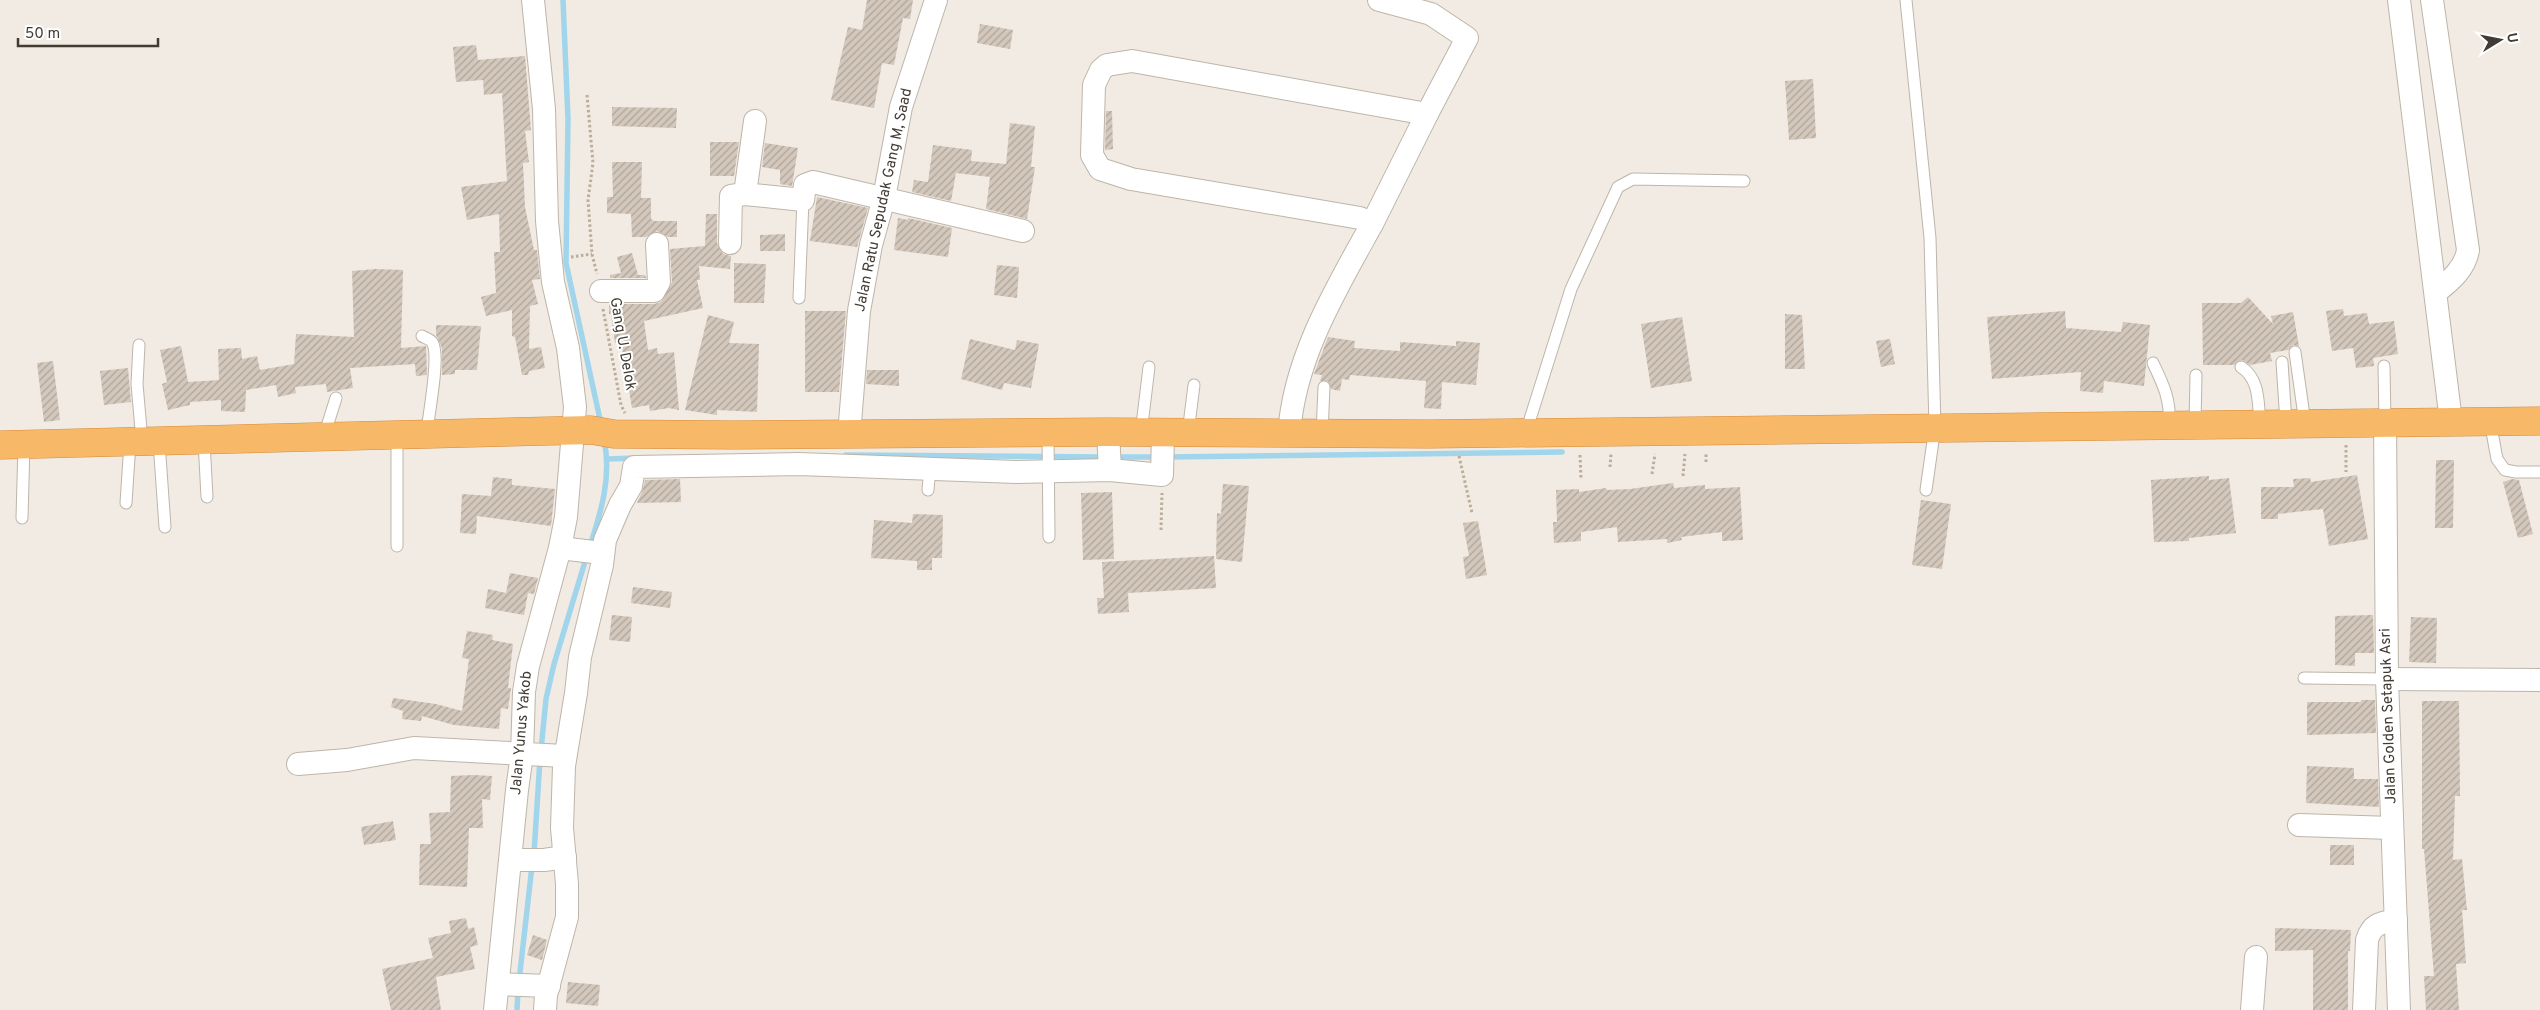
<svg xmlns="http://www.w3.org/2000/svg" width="2540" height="1010" font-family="Overpass,sans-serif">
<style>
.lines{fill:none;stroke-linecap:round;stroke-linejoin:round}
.stream{stroke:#a1d5ec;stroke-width:5.5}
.building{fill:url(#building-hatch)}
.lane-casing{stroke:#beb5a9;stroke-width:13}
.street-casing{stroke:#beb5a9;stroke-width:24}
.highway-casing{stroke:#d58b39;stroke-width:29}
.path{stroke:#bcac98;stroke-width:3;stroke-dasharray:2.5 2.5;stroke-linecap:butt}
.lane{stroke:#fff;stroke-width:11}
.street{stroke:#fff;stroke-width:22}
.highway{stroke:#f7b868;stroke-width:28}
.labels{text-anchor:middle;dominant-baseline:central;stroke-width:4;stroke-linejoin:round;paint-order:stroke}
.street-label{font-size:15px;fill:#423b34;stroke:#fff}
</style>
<defs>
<pattern id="building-hatch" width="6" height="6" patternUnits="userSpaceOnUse" patternTransform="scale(1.25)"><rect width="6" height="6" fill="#d4c8bc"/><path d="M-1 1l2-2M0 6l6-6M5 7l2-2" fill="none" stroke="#aea49a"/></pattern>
</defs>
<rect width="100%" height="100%" fill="#f1ebe3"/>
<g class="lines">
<!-- stream -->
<g class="stream">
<polyline points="563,0 568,119 566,263 601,424"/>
<polyline points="846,455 1104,457"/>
<polyline points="1114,457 1157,457"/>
<polyline points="1166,457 1562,452"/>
<polyline points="608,459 635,458"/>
<path d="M590,546c11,-34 22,-70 14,-106"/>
<polyline points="541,750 546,699 554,664 587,555"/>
<polyline points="534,854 540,759"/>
<polyline points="519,981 532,866"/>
<polyline points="517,1010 518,990"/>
</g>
</g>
<!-- building -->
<g class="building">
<polygon points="867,0 913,0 910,19 903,18 894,65 882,63 874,108 831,100 848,27 862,30"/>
<polygon points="980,24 1013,30 1010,49 977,43"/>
<polygon points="476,45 478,60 525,56 531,130 525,131 529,162 523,163 525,207 534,250 537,250 540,279 532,280 538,304 530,306 529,349 541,347 545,368 529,371 528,375 522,375 515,337 512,336 512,310 486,316 481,297 496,293 494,252 500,252 499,214 467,220 461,187 507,181 502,93 484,95 483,80 456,82 453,47"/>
<polygon points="1813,79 1816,138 1789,140 1785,81"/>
<polygon points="612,107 677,108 676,128 612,126"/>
<polygon points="1106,111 1112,111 1113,149 1105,150"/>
<polygon points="1010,123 1035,126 1031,167 1035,167 1027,219 986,209 990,177 956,173 951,201 912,192 914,180 928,182 933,145 972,150 971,161 1006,164"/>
<polygon points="710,142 739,142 734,176 710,176"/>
<polygon points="765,143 798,148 792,186 780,184 780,170 762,167"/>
<polygon points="612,162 642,162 641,198 651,198 651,219 654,221 677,221 677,237 668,237 657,231 646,237 632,237 631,214 607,213 607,197 613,197"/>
<polygon points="817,197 868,208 857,247 810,241"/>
<polygon points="706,214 717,214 717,243 723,254 731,256 730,269 699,266 700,280 697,280 703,308 644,321 648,350 657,348 658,354 674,352 679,410 669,408 650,411 649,405 632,408 621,342 615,343 611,314 609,314 609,304 654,304 661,302 672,282 670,249 705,246"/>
<polygon points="898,218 908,220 908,218 952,228 948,257 894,250"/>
<polygon points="785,234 785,251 760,251 760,235"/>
<polygon points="632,253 638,275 645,275 646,278 610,278 610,275 621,273 617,257"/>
<polygon points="734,263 766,264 764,303 734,303"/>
<polygon points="997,265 1019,267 1017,298 994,295"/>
<polygon points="376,269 403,270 401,348 426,346 427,375 416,376 415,364 350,368 353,388 327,392 326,384 295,387 296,393 278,397 276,385 246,390 245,412 221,411 221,400 190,402 190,405 168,410 162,384 167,382 160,350 181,346 188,382 219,380 218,349 241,348 242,359 257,356 260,370 294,364 296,334 354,337 352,271"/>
<polygon points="2248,297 2273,324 2271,316 2293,312 2299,346 2293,345 2288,350 2270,353 2272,361 2250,365 2242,360 2234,365 2203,365 2202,303 2241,303"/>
<polygon points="2343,309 2344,316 2367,313 2369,324 2394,321 2398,354 2373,358 2374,366 2356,368 2353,348 2332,351 2326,311"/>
<polygon points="805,311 846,311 839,392 805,392"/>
<polygon points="2065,311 2066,328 2121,332 2123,322 2150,325 2144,386 2104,381 2103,393 2080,391 2081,372 1992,379 1987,317"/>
<polygon points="1785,314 1802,315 1805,369 1785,369"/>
<polygon points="708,315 734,322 729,343 759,344 757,412 717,410 717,415 685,410"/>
<polygon points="1682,317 1692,381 1651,388 1641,324"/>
<polygon points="436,325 481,326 477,370 455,370 455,374 442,375 442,348 436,335"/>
<polygon points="1328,337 1355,341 1354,348 1400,351 1400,342 1456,346 1456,341 1480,343 1476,385 1442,382 1441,409 1424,408 1426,381 1350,375 1349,380 1342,379 1340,391 1331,389 1328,381 1320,381 1322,375 1314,374"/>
<polygon points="970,339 1015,350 1017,340 1039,344 1031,388 1004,383 1002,390 961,379"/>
<polygon points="1890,339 1895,364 1881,367 1876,341"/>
<polygon points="53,361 60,420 44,422 37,363"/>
<polygon points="128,368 131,402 104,405 100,371"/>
<polygon points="867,370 899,370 899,386 866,384"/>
<polygon points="2436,460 2454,460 2453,528 2435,528"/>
<polygon points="2357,475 2368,539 2329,546 2323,509 2278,514 2278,519 2261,519 2261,487 2294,487 2293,479 2310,478 2311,482"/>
<polygon points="2209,476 2209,480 2229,478 2236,533 2189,538 2189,541 2154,542 2151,480"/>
<polygon points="493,477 512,479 512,485 555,489 551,526 477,516 476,534 460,533 462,494 491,496"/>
<polygon points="680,479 681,502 637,503 642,492 645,480"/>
<polygon points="2512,479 2519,480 2533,534 2518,538 2503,482"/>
<polygon points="1673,483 1674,488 1705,485 1705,489 1740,487 1743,540 1722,541 1722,532 1681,537 1682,540 1667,543 1667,539 1618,542 1617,527 1581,532 1581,541 1554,543 1553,522 1557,522 1556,490 1579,489 1579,492 1606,488 1607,490 1630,489"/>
<polygon points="1223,484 1249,486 1242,562 1216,559 1217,513 1221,514"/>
<polygon points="1112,492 1114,559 1083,560 1081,493"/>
<polygon points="1921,500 1951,504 1942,569 1912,565"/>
<polygon points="913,514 943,515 942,558 932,558 932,570 917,570 917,561 871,558 874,520 912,523"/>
<polygon points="1478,521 1487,575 1466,579 1463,557 1469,556 1463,523"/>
<polygon points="1214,556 1216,588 1128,593 1129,612 1098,614 1097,598 1104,598 1102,562"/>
<polygon points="510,573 538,578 534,594 528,593 524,615 485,608 488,589 506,593"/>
<polygon points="633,587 672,592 670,608 631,603"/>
<polygon points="612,615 632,617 630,642 609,640"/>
<polygon points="2373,615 2374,653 2355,653 2355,666 2335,665 2335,616"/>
<polygon points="2411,617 2437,618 2436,663 2409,662"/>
<polygon points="467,631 493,635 492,640 513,644 508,688 511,688 508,709 501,708 499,729 454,725 422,716 421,721 402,719 403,711 391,707 393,698 436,704 462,711 469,659 462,658"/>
<polygon points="2361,700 2375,700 2376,733 2307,735 2307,702 2361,702"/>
<polygon points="2422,701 2459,701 2460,796 2455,796 2453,860 2462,859 2467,910 2462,910 2466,963 2456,964 2459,1010 2426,1010 2424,976 2434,976 2424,849 2422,849"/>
<polygon points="2307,766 2354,768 2354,779 2378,779 2379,807 2306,803"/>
<polygon points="473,775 492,776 490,800 482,799 483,828 469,828 467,887 419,885 420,844 431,844 429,813 450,812 451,776"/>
<polygon points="393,821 396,840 364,845 361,827"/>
<rect x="2330" y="845" width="24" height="20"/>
<polygon points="466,918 468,929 474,927 478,945 470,947 475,969 436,977 441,1010 391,1010 382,969 433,958 428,938 451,933 449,921"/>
<polygon points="2275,928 2351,930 2350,951 2348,951 2348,1010 2313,1010 2313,950 2275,951"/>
<polygon points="533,935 547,940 542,960 527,955"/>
<polygon points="568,982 600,985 598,1006 566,1003"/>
</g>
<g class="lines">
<!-- lane casing -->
<g class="lane-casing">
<g id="lane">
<polyline points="1906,0 1930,238 1935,427 1926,490"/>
<polyline points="799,298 803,200"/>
<path d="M422,336c3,2 8,3 10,6 9,13 -4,73 -5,91"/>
<polyline points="139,345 137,384 142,441"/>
<polyline points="2295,352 2305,423"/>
<polyline points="2282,362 2286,423"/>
<path d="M2153,363c10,21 18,37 16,61"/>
<polyline points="2384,366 2385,422"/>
<path d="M2241,367c19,12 17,36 19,56"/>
<polyline points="2490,421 2497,459 2505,470 2516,472 2540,472"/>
<polyline points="2195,424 2196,375"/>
<polyline points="1526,432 1571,289 1618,187 1633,179 1744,181"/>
<polyline points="1141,433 1149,367"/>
<polyline points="1188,433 1194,385"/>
<polyline points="1322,433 1324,387"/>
<polyline points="1048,434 1049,537"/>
<polyline points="324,436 336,398"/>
<polyline points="204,441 207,497"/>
<polyline points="159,442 165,527"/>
<polyline points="928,490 930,468"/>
<polyline points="126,503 130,443"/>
<polyline points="22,518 24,445"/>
<polyline points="397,546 397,435"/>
<polyline points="2304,678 2387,679"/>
</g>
</g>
<!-- street casing -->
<g class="street-casing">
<g id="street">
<polyline points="2399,0 2451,421"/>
<path d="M2432,0l36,250c-3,19 -18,31 -32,42"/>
<polyline points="755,121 745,194 803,200 805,185 813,182 1023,231"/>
<polyline points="1372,224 1427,114"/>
<polyline points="730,243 731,196 745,194"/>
<polyline points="601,291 654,291 659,282 657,244"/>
<polyline points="2385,422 2387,679 2399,1010"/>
<polyline points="1108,432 1110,470"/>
<path d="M1289,434c5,-76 47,-145 83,-210l-12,-6 -229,-39 -31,-10 -8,-14 2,-70 7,-15 6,-5 25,-4 295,53 40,-76 -36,-24 -52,-14"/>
<polyline points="849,435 859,311 871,245 884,198 901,107 936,0"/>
<polyline points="560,548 602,553"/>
<polyline points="2387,679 2540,680"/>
<polyline points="298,764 347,760 414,748 564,756"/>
<polyline points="2299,825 2392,828"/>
<polyline points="511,860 544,860 565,857"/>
<polyline points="498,984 549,986"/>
<polyline points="495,1010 517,790 522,754 524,692 528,666 560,548 566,517 575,407 568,348 553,282 547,221 544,109 533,0"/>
<polyline points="545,1010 546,995 567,917 567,884 562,828 564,766 576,693 580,657 602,565 605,540 620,505 631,486 634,467 799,464 1016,472 1110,470 1162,475 1163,434"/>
<polyline points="2252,1010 2256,957"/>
<path d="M2364,1010l3,-70c5,-16 13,-17 29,-20"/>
</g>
</g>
<!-- highway casing -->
<g class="highway-casing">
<polyline id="highway" points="0,445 591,430 614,434 734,435 1108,432 1429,434 2540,421"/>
</g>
<!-- path -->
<g class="path">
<polyline points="587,95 593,163 588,200 592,254 597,274"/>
<polyline points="571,257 592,254"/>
<polyline points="603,309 621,405 625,413"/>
<polyline points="2346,445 2346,472"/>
<polyline points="1580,455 1581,478"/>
<polyline points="1459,456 1472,513"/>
<polyline points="1706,462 1706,453"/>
<polyline points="1610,467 1611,454"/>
<polyline points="1652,474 1655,454"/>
<polyline points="1683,476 1685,454"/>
<polyline points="1161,530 1162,493"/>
</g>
<!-- lane -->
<use href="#lane" class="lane"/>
<!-- street -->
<use href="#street" class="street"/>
<!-- highway -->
<use href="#highway" class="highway"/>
</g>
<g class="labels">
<!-- street labels -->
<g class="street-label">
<text transform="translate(884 200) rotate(-78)">Jalan Ratu Sepudak Gang M, Saad</text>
<text transform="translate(622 344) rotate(80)">Gang U. Delok</text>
<text transform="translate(2389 716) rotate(-92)">Jalan Golden Setapuk Asri</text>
<text transform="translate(522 733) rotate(-85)">Jalan Yunus Yakob</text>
</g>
</g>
<!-- north arrow -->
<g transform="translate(2500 40) rotate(80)" stroke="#ffffff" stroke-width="4" paint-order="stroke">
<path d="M0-4L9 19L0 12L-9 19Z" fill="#423b34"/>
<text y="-8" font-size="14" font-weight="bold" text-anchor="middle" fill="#423b34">U</text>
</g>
<!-- scale -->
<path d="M18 38v8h140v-8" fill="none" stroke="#423b34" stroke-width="2.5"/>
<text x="25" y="38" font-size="15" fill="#423b34" stroke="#ffffff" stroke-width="4" paint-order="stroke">50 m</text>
</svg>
